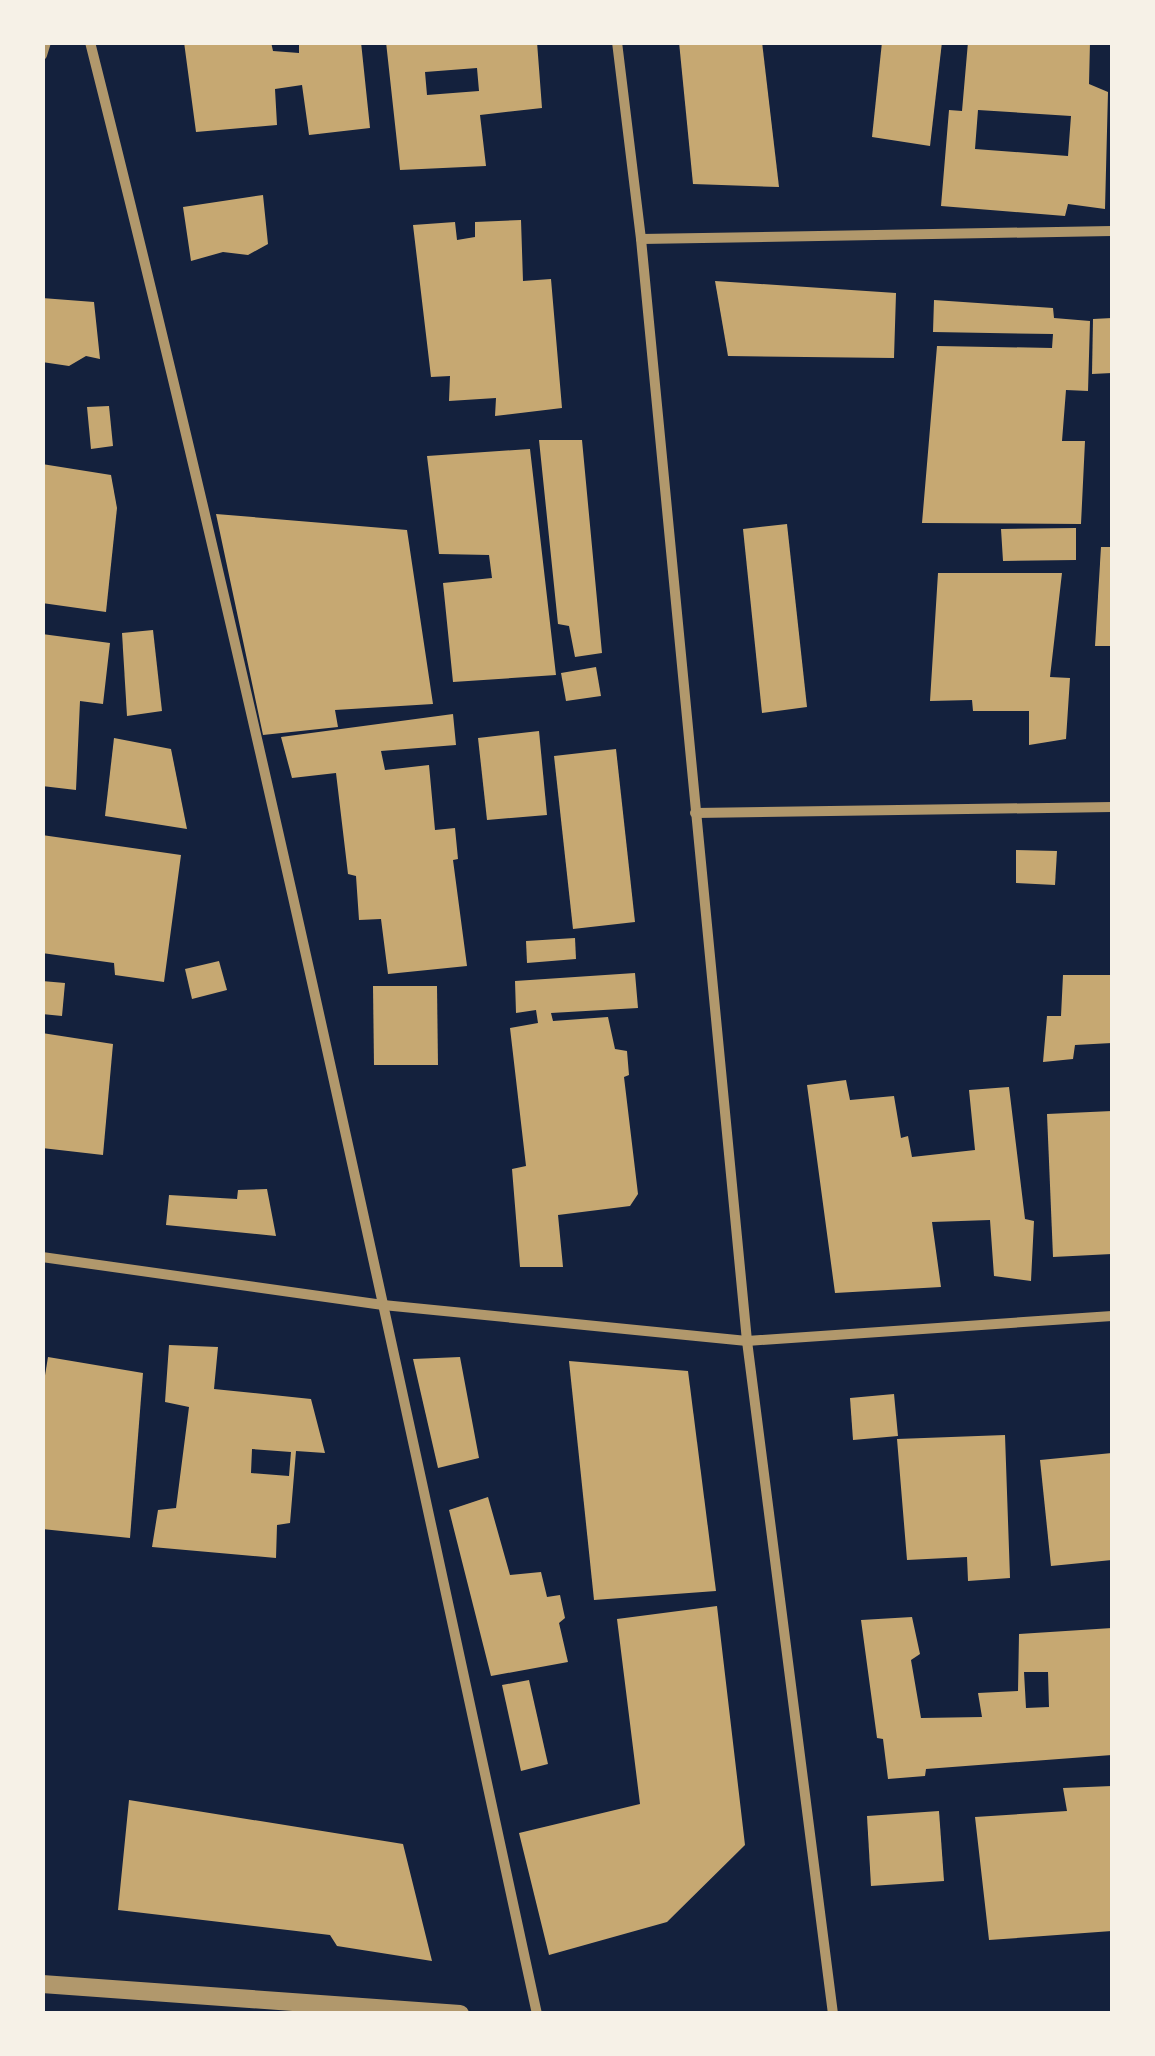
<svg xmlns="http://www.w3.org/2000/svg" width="1155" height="2056" font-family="Helvetica,sans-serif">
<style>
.building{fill:#c6a872;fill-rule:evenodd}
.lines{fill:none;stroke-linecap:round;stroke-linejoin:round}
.minor{stroke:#b1986c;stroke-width:10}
.tertiary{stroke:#b1986c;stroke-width:18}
</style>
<rect width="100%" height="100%" fill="#14213d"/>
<!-- building -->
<g class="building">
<polygon points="184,42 271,42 273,51 299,53 299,42 361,42 370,128 309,135 302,85 275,89 277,125 196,132"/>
<path d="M386,42h151l5,66 -62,7 6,51 -86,4zM477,68l2,23 -52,4 -2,-23z"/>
<polygon points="679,42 762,42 779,187 693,184"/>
<polygon points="882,42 942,42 930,146 872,137"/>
<path d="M968,42h122l-1,42 19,8 -3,117 -37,-5 -3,12 -124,-10 8,-96 13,1zM978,110l93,6 -3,40 -93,-7z"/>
<polygon points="263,195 268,244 248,255 223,252 191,261 183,207"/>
<polygon points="521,220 523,281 551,279 562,408 495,416 496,398 449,401 450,376 431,377 413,225 455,222 457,240 475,237 475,222"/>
<polygon points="715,281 896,293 894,358 728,356"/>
<polygon points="42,298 94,302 100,359 86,356 69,366 42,362"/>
<polygon points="934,300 1053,308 1054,318 1090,321 1088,391 1066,390 1062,441 1085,441 1081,524 922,523 937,346 1052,348 1053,334 933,332"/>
<polygon points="1112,318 1112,373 1092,374 1093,319"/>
<polygon points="109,406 113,446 91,449 87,407"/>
<polygon points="539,440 582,440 602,653 575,657 569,626 558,624"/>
<polygon points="530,449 556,675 453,682 443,583 492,578 489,555 439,554 427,456"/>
<polygon points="42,464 111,475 117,508 106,612 42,603"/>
<polygon points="216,514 407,530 433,704 335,710 338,727 263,735"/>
<polygon points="787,524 807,707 762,713 743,529"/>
<polygon points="1076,528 1076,560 1003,561 1001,529"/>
<polygon points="1101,547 1112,547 1112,646 1095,646"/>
<polygon points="938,573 1062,573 1050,677 1070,678 1066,739 1029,745 1029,711 973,711 972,700 930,701"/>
<polygon points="153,630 162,711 127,716 122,633"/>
<polygon points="42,634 110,643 103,704 80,701 76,790 42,786"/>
<polygon points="596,667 601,696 566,701 561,673"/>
<polygon points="453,714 456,745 381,751 385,770 429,765 435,830 455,828 458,859 453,860 467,966 388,974 381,919 359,920 356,876 348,874 336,773 292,778 281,737"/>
<polygon points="539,731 547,815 487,820 478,738"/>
<polygon points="114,738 171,749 187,829 105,816"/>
<polygon points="616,749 635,922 573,929 554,756"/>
<polygon points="42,835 181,855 164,982 115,975 114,963 42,953"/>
<polygon points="1016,850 1057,851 1055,885 1016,883"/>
<polygon points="575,938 576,959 527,963 526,941"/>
<polygon points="219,961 227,990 192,999 185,969"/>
<polygon points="635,973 638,1008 551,1013 553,1021 608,1017 615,1049 627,1051 629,1075 624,1077 638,1194 630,1206 558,1215 563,1267 520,1267 512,1169 526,1166 510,1028 538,1023 536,1010 516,1013 515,981"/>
<polygon points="1063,975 1112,975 1112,1043 1075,1045 1073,1059 1043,1062 1047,1016 1061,1016"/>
<polygon points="42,981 65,983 62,1016 42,1014"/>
<polygon points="373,986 437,986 438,1065 374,1065"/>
<polygon points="42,1033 113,1044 103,1155 42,1148"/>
<polygon points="846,1080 850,1100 894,1096 901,1138 908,1136 912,1157 975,1150 969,1090 1009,1087 1025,1219 1034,1221 1031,1281 994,1276 990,1220 932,1222 941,1287 835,1293 807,1085"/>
<polygon points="1112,1111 1112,1254 1053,1257 1047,1114"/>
<polygon points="267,1189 276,1236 166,1225 169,1195 237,1199 238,1190"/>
<path d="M169,1345l49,2 -4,42 97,10 14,54 -29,-2 -6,72 -13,2 -1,33 -124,-11 6,-37 18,-2 13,-101 -24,-5zM252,1449l39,3 -2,24 -38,-3z"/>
<polygon points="48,1357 143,1373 130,1538 42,1529 42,1394"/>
<polygon points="460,1357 479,1458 438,1468 413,1359"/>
<polygon points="569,1361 688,1371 716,1591 594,1600"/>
<polygon points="894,1394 898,1436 853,1440 850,1398"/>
<polygon points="1005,1435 1010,1578 968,1581 967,1557 907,1560 897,1439"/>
<polygon points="1112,1453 1112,1560 1051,1566 1040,1460"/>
<polygon points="488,1497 510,1575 541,1572 547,1597 560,1595 565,1618 559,1623 568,1662 491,1676 449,1510"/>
<polygon points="717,1606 745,1845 667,1922 549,1955 519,1833 640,1804 617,1619"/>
<path d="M912,1617l8,37 -9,6 10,58 61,-1 -4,-24 40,-2 1,-57 93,-6v127l-186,14 -1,7 -37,3 -5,-40 -6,-1 -16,-118zM1024,1672h24l1,35 -23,1z"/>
<polygon points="529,1680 548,1764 521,1771 502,1685"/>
<polygon points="1112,1786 1112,1931 989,1940 975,1817 1067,1811 1063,1788"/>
<polygon points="129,1800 403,1844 432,1961 337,1946 330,1935 118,1910"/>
<polygon points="939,1811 944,1881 871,1886 867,1816"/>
</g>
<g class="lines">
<!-- minor -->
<g class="minor">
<path d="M90,42c165,653 304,1313 447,1972"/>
<polyline points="617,42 641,239 747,1341 833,2014"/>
<polyline points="42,55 46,42"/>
<polyline points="641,239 1112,231"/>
<polyline points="695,813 1112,807"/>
<polyline points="42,1257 383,1305 747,1341 1112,1316"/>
</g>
<!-- tertiary -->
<polyline class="tertiary" points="42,1984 460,2014"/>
</g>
<!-- border -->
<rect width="1155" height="2056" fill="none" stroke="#f6f1e7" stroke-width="90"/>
</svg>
